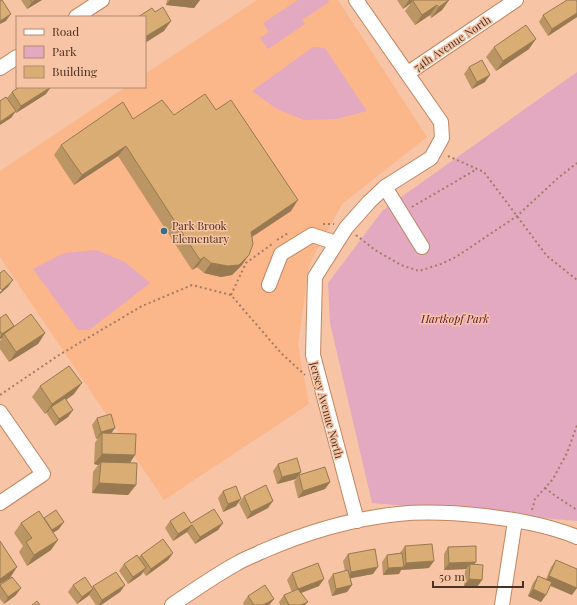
<svg xmlns="http://www.w3.org/2000/svg" width="577" height="605" font-family="'Playfair Display',serif">
<style>
.built{fill:#fbb68a}
.green{fill:#e3a9c0}
.lines{fill:none;stroke-linecap:round;stroke-linejoin:round}
.minor-casing{stroke:#c18660;stroke-width:16}
.path{stroke:#a27c64;stroke-width:2;stroke-dasharray:2 3;stroke-linecap:butt}
.minor{stroke:#fff;stroke-width:14}
.wall{fill:#bb9564}
.shaded-wall{fill:#987951}
.building{fill:#d9ad74;stroke:#987951}
.poi-dot{fill:#386e8a;stroke:#f7c4a5;stroke-width:1.5}
.labels{text-anchor:middle;dominant-baseline:central;stroke-width:3;stroke-linejoin:round;paint-order:stroke}
.street-label{font-size:11px;fill:#4b3222;stroke:#f7c4a5}
.poi-label{font-size:11px;fill:#4b3222;stroke:#f7c4a5;text-anchor:start}
.park-label{font-size:11px;font-style:italic;fill:#5d0e39;stroke:#f7c4a5}
</style>
<rect width="100%" height="100%" fill="#f7c4a5"/>
<!-- built -->
<polygon class="built" points="257,0 338,0 427,137 342,204 309,265 298,345 309,404 164,500 0,257 0,171 126,87 145,87 145,74"/>
<!-- green -->
<g class="green">
<polygon points="298,0 328,0 329,2 302,20 305,24 268,49 260,38 269,32 263,23"/>
<polygon points="313,47 325,48 367,111 337,119 304,120 277,109 252,91"/>
<polygon points="577,72 577,521 372,503 330,323 328,283 383,210"/>
<polygon points="96,250 125,262 150,283 89,330 78,330 33,269 64,253"/>
</g>
<g class="lines">
<!-- minor casing -->
<g class="minor-casing">
<g id="minor">
<polyline points="356,0 441,122 442,138 431,158 385,187 369,202 346,228 315,277 313,355 357,521"/>
<polyline points="76,17 102,0"/>
<polyline points="0,68 17,57"/>
<polyline points="408,73 516,0"/>
<polyline points="385,187 422,247"/>
<polyline points="269,285 281,254 312,235 336,243"/>
<polyline points="0,412 43,474 0,503"/>
<path d="M172,605c21,-14 42,-29 64,-41 8,-5 17,-8 25,-12 43,-19 89,-33 137,-38 29,-3 59,-1 87,2 32,4 63,9 92,21"/>
<polyline points="502,605 515,521"/>
</g>
</g>
<!-- path -->
<g class="path">
<polyline points="448,156 484,172 547,256 577,280"/>
<polyline points="412,207 477,169"/>
<polyline points="323,224 334,224"/>
<polyline points="356,235 375,250 401,265 419,271 441,264 456,257 517,216 558,178 577,163"/>
<polyline points="277,240 288,233"/>
<polyline points="231,295 246,263 272,244"/>
<polyline points="0,395 59,355 142,306 192,285 231,295 281,353 305,375"/>
<polyline points="545,488 557,497 577,510"/>
<polyline points="532,510 535,499 553,479 567,453 577,425"/>
</g>
<!-- minor -->
<use href="#minor" class="minor"/>
</g>
<!-- wall -->
<g class="wall">
<polygon points="21,0 42,0 27,9"/>
<polygon points="167,0 200,0 194,8 166,5"/>
<polygon points="397,0 449,0 442,10 431,18 430,15 415,25 405,11 411,3 403,9"/>
<polygon points="543,15 577,17 548,36 539,22"/>
<polygon points="494,47 529,49 496,71 486,57"/>
<polygon points="469,67 485,82 472,89 464,74"/>
<polygon points="12,92 46,94 16,113 15,112 11,118 7,98"/>
<polygon points="216,110 291,211 252,237 242,265 232,275 221,277 204,273 197,267 192,270 118,156 74,185 54,155 61,145 133,119 174,115"/>
<polygon points="0,318 14,326 12,329 45,333 38,344 9,362 0,349 0,341 2,338 0,339"/>
<polygon points="40,386 74,394 66,400 73,410 68,417 55,426 47,414 48,412 45,414 32,397"/>
<polygon points="97,418 115,428 111,433 130,463 136,485 128,495 92,493 93,472 98,465 94,464 95,443 98,438 96,439 92,425"/>
<polygon points="278,464 301,472 296,479 277,484 273,471"/>
<polygon points="299,475 330,482 325,489 298,498 294,482"/>
<polygon points="223,491 236,506 223,512 218,498"/>
<polygon points="244,496 268,508 247,519 239,503"/>
<polygon points="44,518 59,529 53,533 51,550 27,566 19,552 23,546 14,533 21,523"/>
<polygon points="170,521 191,523 223,523 218,530 195,544 187,532 173,541 165,528"/>
<polygon points="405,546 429,568 401,570 399,574 383,575 382,562 387,555 400,553"/>
<polygon points="448,547 475,565 482,580 477,587 464,586 465,571 466,569 444,570 444,554"/>
<polygon points="173,553 168,560 146,576 143,572 141,575 128,584 119,571 124,564 139,557 141,555"/>
<polygon points="348,554 373,574 350,578 352,585 347,592 332,596 328,581 333,574 345,571 343,561"/>
<polygon points="556,560 572,595 550,586 541,602 528,596 533,583 538,576 546,579 551,567"/>
<polygon points="292,573 319,586 301,593 305,605 280,605 279,602 284,595 292,592 287,580"/>
<polygon points="12,577 16,595 4,604 0,599 0,586"/>
<polygon points="73,585 92,588 93,586 125,585 120,592 101,605 96,605 89,595 88,596 77,604 68,592"/>
<polygon points="248,596 274,599 269,605 244,605 243,603"/>
</g>
<!-- shaded-wall -->
<g class="shaded-wall">
<polygon points="36,0 42,0 27,9 32,2"/>
<polygon points="170,0 200,0 194,8 166,5"/>
<polygon points="409,0 413,0 411,3 403,9"/>
<polygon points="449,0 442,10 431,18 439,7"/>
<polygon points="437,5 430,15 415,25 422,15"/>
<polygon points="577,13 577,17 548,36 552,29"/>
<polygon points="11,14 6,21 0,24 0,21"/>
<polygon points="171,21 164,31 145,43 145,37"/>
<polygon points="536,39 529,49 496,71 503,61"/>
<polygon points="490,75 485,82 472,89 477,82"/>
<polygon points="51,87 46,94 16,113 21,106"/>
<polygon points="16,111 11,118 0,125 0,122"/>
<polygon points="126,146 118,156 74,185 82,175"/>
<polygon points="298,200 291,211 244,242 251,232"/>
<polygon points="249,255 242,265 232,275 221,277 204,273 211,263"/>
<polygon points="204,257 197,267 192,270 200,260"/>
<polygon points="13,280 8,287 0,294 0,292 2,290"/>
<polygon points="14,326 9,333 4,334 2,338 0,339 0,337 2,334"/>
<polygon points="45,333 38,344 9,362 16,352"/>
<polygon points="82,383 74,394 53,409 51,407 48,412 45,414 52,404"/>
<polygon points="73,410 68,417 55,426 59,419"/>
<polygon points="115,428 110,435 102,433 98,438 96,439 101,432"/>
<polygon points="102,454 135,455 128,466 101,462 98,465 94,464"/>
<polygon points="301,472 296,479 277,484 282,477"/>
<polygon points="330,482 325,489 298,498 303,491"/>
<polygon points="99,483 136,485 128,495 92,493"/>
<polygon points="241,499 236,506 223,512 228,504"/>
<polygon points="273,501 268,508 247,519 251,512"/>
<polygon points="64,522 59,529 46,537 51,530"/>
<polygon points="223,523 218,530 195,544 200,537"/>
<polygon points="192,525 187,532 173,541 178,534"/>
<polygon points="58,540 51,550 27,566 34,555"/>
<polygon points="173,553 168,560 146,576 151,569"/>
<polygon points="434,561 429,568 401,570 399,574 383,575 388,568 404,567 406,563"/>
<polygon points="476,562 471,569 470,564 466,569 444,570 449,563"/>
<polygon points="17,567 10,578 0,584 0,579"/>
<polygon points="378,567 373,574 347,579 351,572"/>
<polygon points="146,568 141,575 128,584 133,577"/>
<polygon points="549,576 577,588 572,595 545,583"/>
<polygon points="324,579 319,586 293,596 298,589"/>
<polygon points="469,579 482,580 477,587 464,586"/>
<polygon points="125,585 120,592 101,605 99,605 102,600"/>
<polygon points="352,585 347,592 332,596 336,589"/>
<polygon points="21,588 16,595 4,604 8,597"/>
<polygon points="93,589 88,596 77,604 82,597"/>
<polygon points="533,589 546,595 541,602 528,596"/>
<polygon points="274,599 269,605 263,605"/>
<polygon points="308,602 305,605 301,605"/>
</g>
<!-- building -->
<g class="building">
<polygon points="2,0 11,14 0,21 0,1"/>
<polygon points="30,0 36,0 32,2"/>
<polygon points="414,0 449,0 439,7 437,5 422,15 413,1"/>
<polygon points="567,0 576,0 577,2 577,13 552,29 543,15"/>
<polygon points="163,7 171,21 145,37 145,17 138,17 152,8 155,12"/>
<polygon points="526,25 536,39 503,61 494,47"/>
<polygon points="482,60 490,75 477,82 469,67"/>
<polygon points="19,87 51,87 21,106 12,92"/>
<polygon points="205,94 216,110 231,100 298,200 251,232 253,244 249,255 239,265 228,266 211,263 204,257 200,260 126,146 82,175 61,145 123,102 133,119 162,100 174,115"/>
<polygon points="6,97 16,111 0,122 0,101"/>
<polygon points="4,270 13,280 2,290 0,288 0,273"/>
<polygon points="6,314 14,326 2,334 0,331 0,318"/>
<polygon points="31,314 45,333 16,352 4,334"/>
<polygon points="69,366 82,383 52,404 40,386"/>
<polygon points="65,398 73,410 59,419 51,407"/>
<polygon points="111,414 115,428 101,432 97,418"/>
<polygon points="102,433 136,434 135,455 102,454"/>
<polygon points="297,458 301,472 282,477 278,464"/>
<polygon points="101,462 137,463 136,485 99,483"/>
<polygon points="325,467 330,482 303,491 299,475"/>
<polygon points="266,485 273,501 251,512 244,496"/>
<polygon points="236,486 241,499 228,504 223,491"/>
<polygon points="214,509 223,523 200,537 192,525 178,534 170,521 184,512 191,523"/>
<polygon points="56,510 64,522 52,530 44,518"/>
<polygon points="39,511 58,540 34,555 26,542 32,538 21,523"/>
<polygon points="163,539 173,553 151,569 141,555"/>
<polygon points="0,541 17,567 0,579"/>
<polygon points="432,544 434,561 406,563 405,546"/>
<polygon points="476,546 476,562 449,563 448,547"/>
<polygon points="375,549 378,567 351,572 348,554"/>
<polygon points="402,553 404,567 388,568 387,555"/>
<polygon points="137,555 146,568 133,577 124,564"/>
<polygon points="556,560 577,569 577,588 549,576"/>
<polygon points="318,563 324,579 298,589 292,573"/>
<polygon points="470,564 483,565 482,580 469,579"/>
<polygon points="348,570 352,585 336,589 333,574"/>
<polygon points="116,572 125,585 102,600 93,586"/>
<polygon points="538,576 552,582 546,595 533,589"/>
<polygon points="12,577 21,588 8,597 0,585"/>
<polygon points="85,577 93,589 82,597 73,585"/>
<polygon points="265,585 274,599 263,605 254,605 248,596"/>
<polygon points="298,589 308,602 301,605 289,605 284,595"/>
<polygon points="37,601 40,605 32,605"/>
</g>
<!-- markers -->
<circle class="poi-dot" cx="164" cy="231" r="4"/>
<g class="labels">
<!-- street labels -->
<g class="street-label">
<text transform="translate(452 43) rotate(-34)">74th Avenue North</text>
<text transform="translate(327 410) rotate(75)">Jersey Avenue North</text>
</g>
<!-- poi labels -->
<g class="poi-label">
<text x="172" y="225">Park Brook<tspan x="172" dy="13">Elementary</tspan></text>
</g>
<!-- park labels -->
<g class="park-label">
<text x="455" y="318">Hartkopf Park</text>
</g>
</g>
<!-- legend -->
<rect x="16" y="16" width="130" height="72" fill="#f7c4a5" stroke="#b28a71"/>
<rect x="24" y="29" width="20" height="6" fill="#ffffff" stroke="#b28a71"/>
<text x="52" y="36" font-size="12" fill="#4b3222">Road</text>
<rect x="24" y="46" width="20" height="12" fill="#e3a9c0" stroke="#b28a71"/>
<text x="52" y="56" font-size="12" fill="#4b3222">Park</text>
<rect x="24" y="66" width="20" height="12" fill="#d9ad74" stroke="#b28a71"/>
<text x="52" y="76" font-size="12" fill="#4b3222">Building</text>
<!-- scale -->
<path d="M433 581v6h90v-6" fill="none" stroke="#4b3222" stroke-width="2"/>
<text x="439" y="581" font-size="12" fill="#4b3222" stroke="#f7c4a5" stroke-width="3" paint-order="stroke">50 m</text>
</svg>
